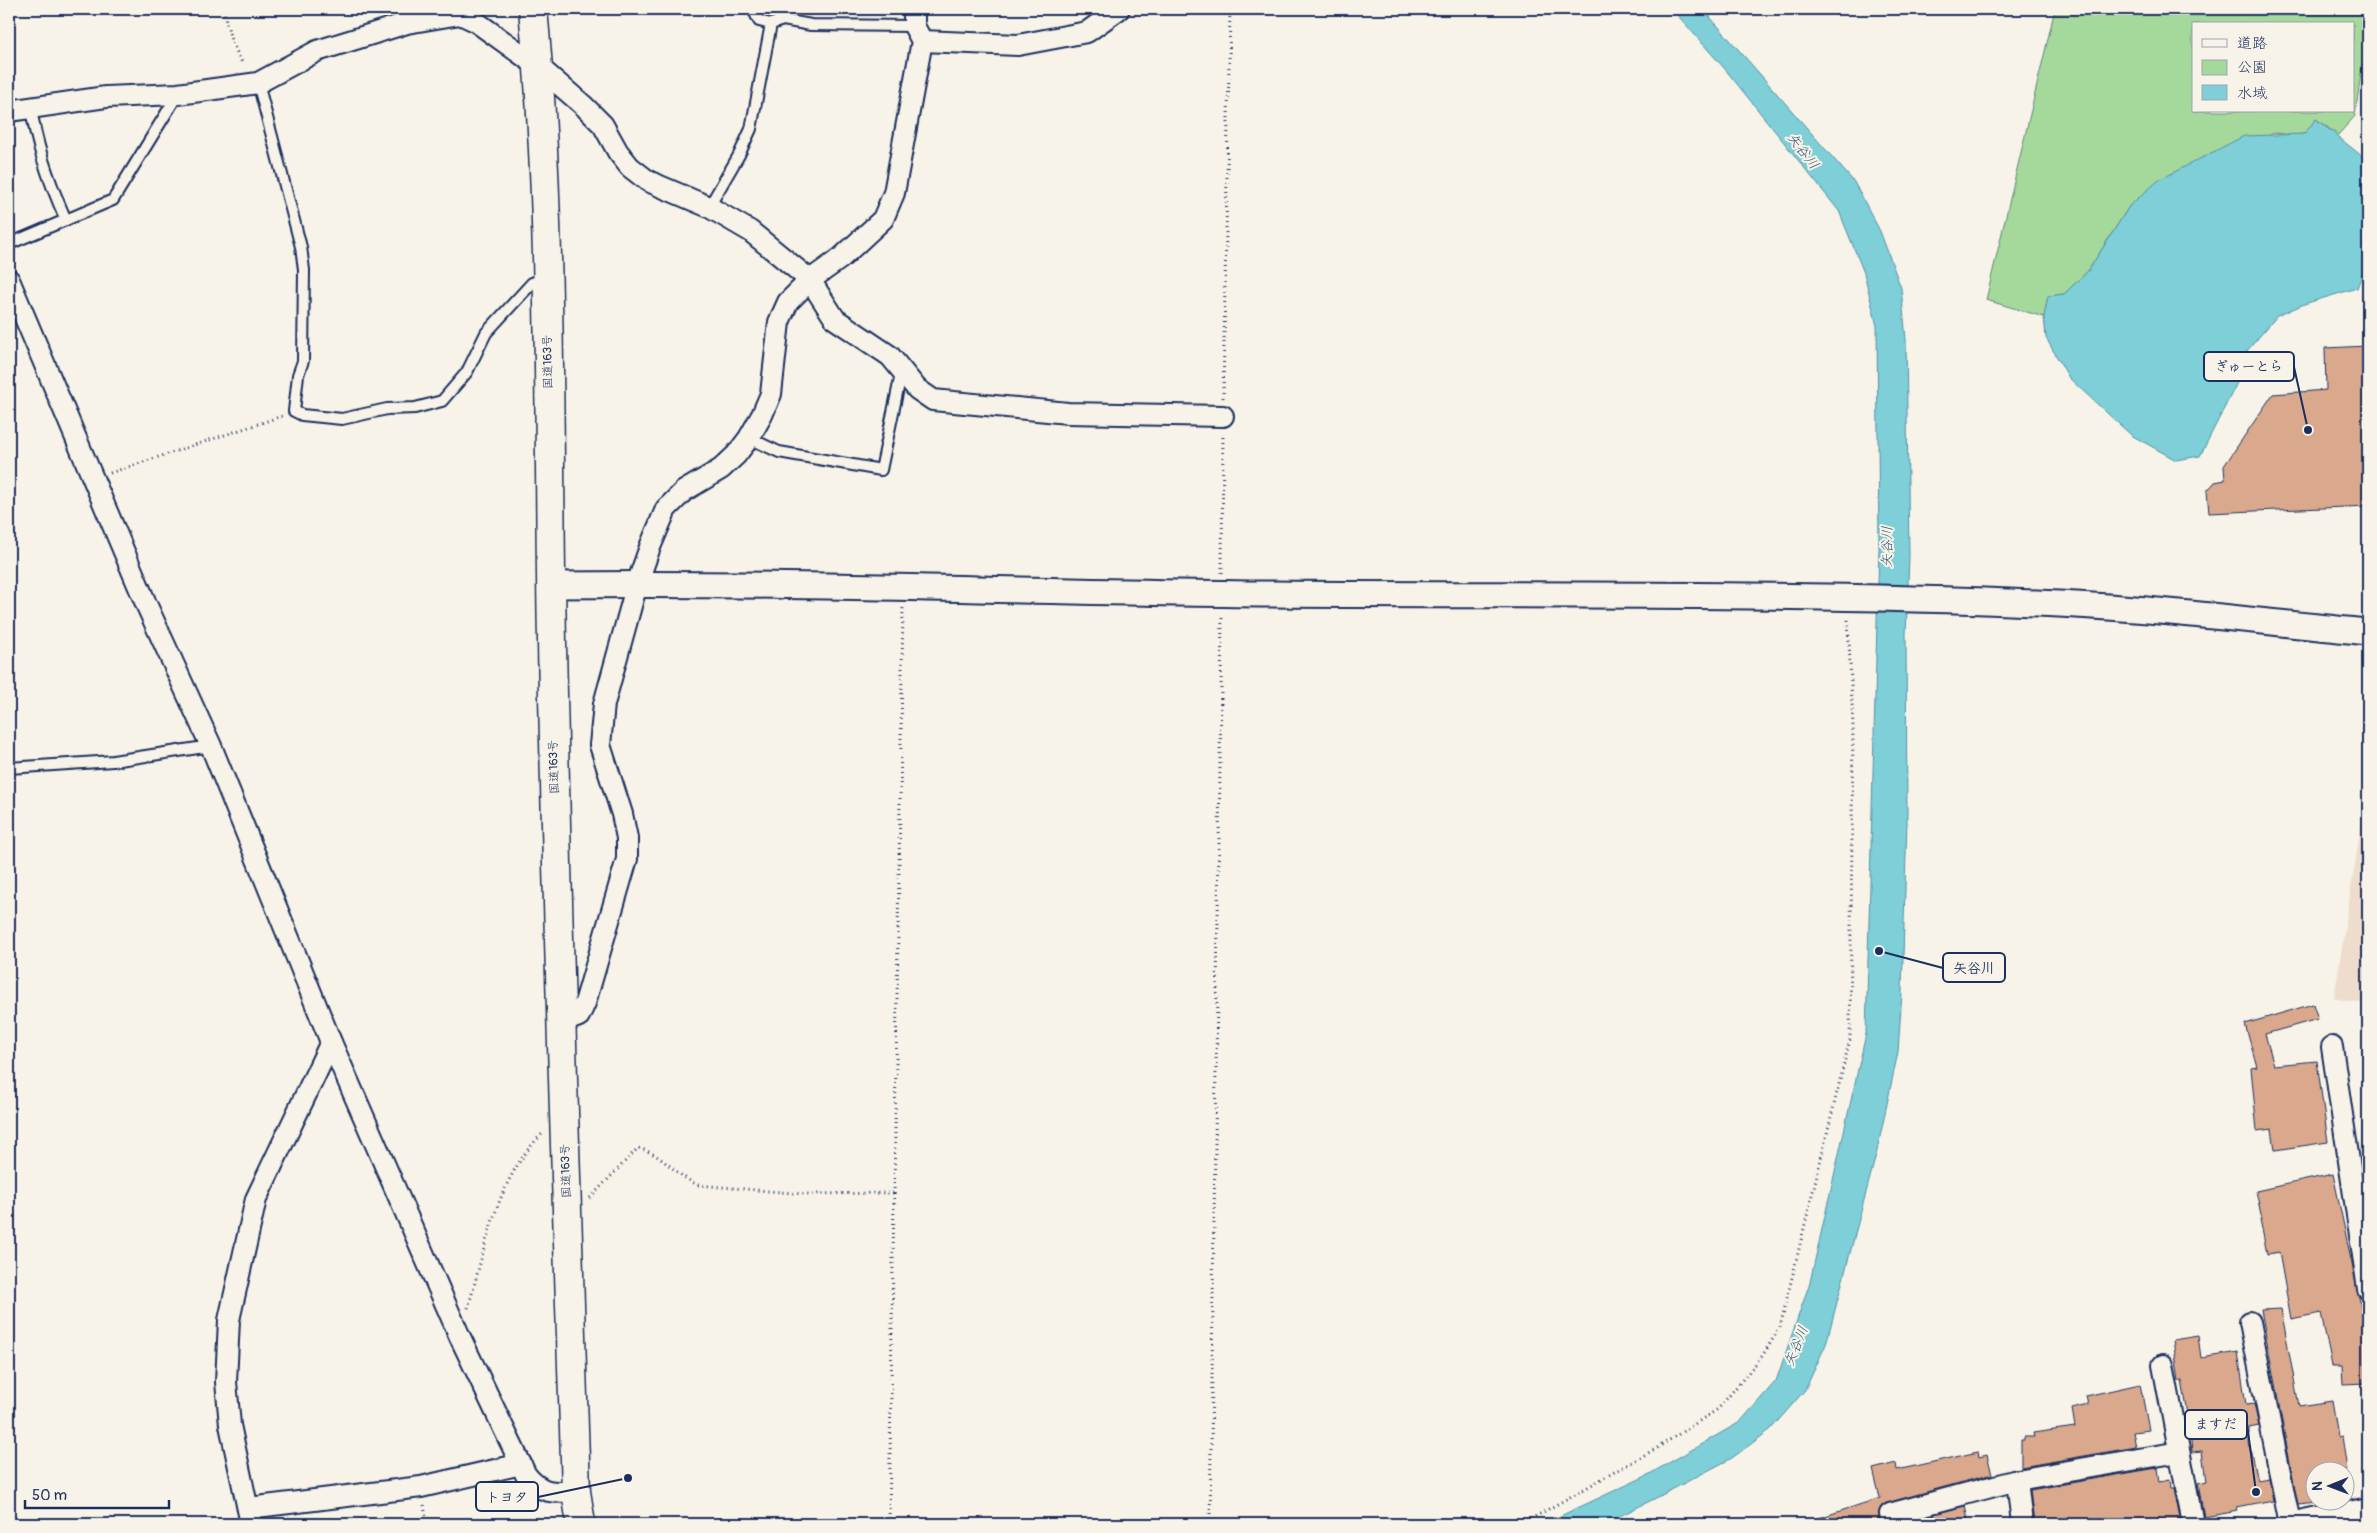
<svg xmlns="http://www.w3.org/2000/svg" width="2377" height="1533" font-family="Pangolin,'Klee One',sans-serif">
<style>
.built{fill:#eedccc}
.green{fill:#a5d99b;stroke:#60847c;fill-rule:evenodd}
.water{fill:#7ecfd7;stroke:#568fa7}
.building{fill:#daa88c;stroke:#1b2f5e}
.lines{fill:none;stroke-linecap:round;stroke-linejoin:round}
.service-casing{stroke:#1b2f5e;stroke-width:14}
.minor-casing{stroke:#1b2f5e;stroke-width:24}
.tertiary-casing{stroke:#1b2f5e;stroke-width:29}
.trunk-casing{stroke:#1b2f5e;stroke-width:31}
.path{stroke:#1b2f5e;stroke-width:3;stroke-dasharray:1 4;stroke-linecap:butt}
.service{stroke:#f7f3e8;stroke-width:10}
.minor{stroke:#f7f3e8;stroke-width:20}
.tertiary{stroke:#f7f3e8;stroke-width:25}
.trunk{stroke:#f7f3e8;stroke-width:28}
.labels{text-anchor:middle;dominant-baseline:central;stroke-width:4;stroke-linejoin:round;paint-order:stroke}
.street-label{font-size:12px;fill:#1b2f5e;stroke:#f7f3e8}
.water-label{font-size:14px;font-style:italic;fill:#34577c;stroke:#f7f3e8}
.leader{fill:none;stroke:#1b2f5e;stroke-width:2}
.callout-dot{fill:#1b2f5e;stroke:#f7f3e8;stroke-width:2}
.callout{fill:#f7f3e8;stroke:#1b2f5e;stroke-width:2}
.callout-label{font-size:14px;text-anchor:middle;font-weight:bold;fill:#1b2f5e}
</style>
<rect width="100%" height="100%" fill="#f7f3e8"/>
<filter id="ink" filterUnits="userSpaceOnUse"><feTurbulence type="fractalNoise" baseFrequency=".02" numOctaves="2"/><feDisplacementMap in="SourceGraphic" scale="10" xChannelSelector="R" yChannelSelector="G"/><feConvolveMatrix kernelMatrix="1 2 1 2 8 2 1 2 1" color-interpolation-filters="sRGB"/></filter>
<g filter="url(#ink)">
<!-- built -->
<polygon class="built" points="2368,782 2368,1004 2334,998"/>
<!-- green -->
<g class="green">
<path d="M2055,9h313v15l-13,92 -17,19 -22,-16 -12,15 -10,1 -20,-2 -144,72 -42,66 -24,23 -16,2 -4,21 -58,-17zM2193,24h160v87h-160z"/>
<polygon points="2368,1157 2368,1230 2358,1158"/>
</g>
<!-- water -->
<g class="water">
<polygon points="1672,9 1703,9 1854,182 1880,231 1901,288 1906,339 1909,556 1906,635 1907,820 1902,992 1898,1052 1877,1151 1826,1344 1805,1390 1770,1430 1732,1458 1654,1499 1604,1524 1543,1524 1646,1476 1740,1422 1776,1381 1810,1282 1866,1034 1879,547 1877,326 1864,273 1839,211 1725,69"/>
<polygon points="2316,119 2368,161 2368,258 2357,288 2304,304 2277,316 2240,359 2240,377 2200,456 2176,460 2131,435 2069,378 2046,338 2044,317 2048,296 2064,294 2088,271 2130,205 2159,180 2244,136 2304,134"/>
</g>
<!-- building -->
<g class="building">
<polygon points="2368,346 2368,506 2209,513 2207,491 2215,482 2225,480 2224,466 2273,394 2326,390 2325,348"/>
<polygon points="2313,1004 2318,1019 2265,1034 2274,1065 2317,1061 2328,1142 2275,1150 2272,1129 2257,1131 2251,1068 2257,1067 2245,1024"/>
<polygon points="2333,1174 2368,1340 2368,1383 2343,1384 2342,1366 2332,1366 2321,1313 2291,1319 2279,1252 2267,1254 2260,1219 2262,1219 2256,1191"/>
<polygon points="2281,1309 2299,1406 2332,1401 2338,1437 2342,1436 2347,1470 2312,1470 2314,1500 2318,1500 2318,1503 2298,1505 2278,1400 2261,1310"/>
<polygon points="2198,1336 2201,1358 2238,1352 2246,1405 2254,1404 2259,1426 2249,1428 2249,1443 2257,1480 2269,1478 2273,1501 2237,1508 2238,1511 2204,1517 2198,1484 2206,1482 2202,1451 2192,1452 2189,1420 2182,1381 2179,1381 2173,1340"/>
<polygon points="2140,1384 2149,1430 2133,1432 2136,1447 2021,1467 2021,1440 2024,1440 2024,1437 2034,1437 2033,1433 2075,1427 2072,1409 2088,1405 2086,1396"/>
<polygon points="1978,1452 1979,1457 1987,1455 1992,1474 1886,1503 1879,1511 1881,1524 1811,1524 1810,1521 1880,1498 1873,1469 1896,1463 1897,1470"/>
<polygon points="2157,1468 2159,1482 2170,1480 2171,1488 2174,1488 2181,1524 2034,1524 2030,1490"/>
<polygon points="1965,1506 1969,1524 1905,1524 1904,1522"/>
</g>
<g class="lines">
<!-- service casing -->
<g class="service-casing">
<g id="service">
<polyline points="771,24 783,20 811,25 914,26"/>
<polyline points="258,83 301,247 304,270 303,361 298,375 294,411 302,415 342,419 387,409 415,408 442,401 467,372 486,333 532,283 547,278"/>
<path d="M31,107c5,39 19,77 35,113"/>
<polyline points="709,207 739,155 751,129 771,24 759,21 753,9"/>
<polyline points="9,244 113,200 178,94"/>
<polyline points="749,438 779,452 881,470 902,369"/>
<polyline points="9,768 113,761 211,746"/>
</g>
</g>
<!-- minor casing -->
<g class="minor-casing">
<g id="minor">
<polyline points="922,41 1018,45 1087,32 1119,9"/>
<polyline points="9,111 106,97 178,94 258,83 317,51 407,23 460,14 475,21 539,67 583,105 603,125 618,152 630,167 648,181 709,207 750,231 810,280 835,319 890,356 917,389 933,400 1068,413 1223,416"/>
<path d="M9,280l138,326 64,140 120,296 129,295 66,138c15,19 27,18 50,16"/>
<polyline points="561,1023 579,1016 585,1003 627,859 627,838 622,814 600,745 604,704 637,584 650,547 666,509 684,491 721,469 736,455 749,438 762,415 771,394 779,322 788,302 810,280 841,258 883,219 894,193 922,41 914,26 914,9"/>
<polyline points="2332,1047 2368,1289"/>
<polyline points="2250,1322 2290,1524"/>
<polyline points="2163,1365 2193,1524"/>
<polyline points="2017,1480 2022,1524"/>
<polyline points="248,1508 421,1487 521,1464"/>
<polyline points="251,1524 230,1425 226,1382 229,1320 256,1199 331,1042"/>
<polyline points="1893,1524 1890,1514 2017,1480 2179,1452"/>
<polyline points="2290,1524 2368,1507"/>
</g>
</g>
<!-- tertiary casing -->
<g class="tertiary-casing">
<path id="tertiary" d="M551,585c240,-3 481,7 722,9 262,2 524,-2 786,10 103,5 206,18 309,28"/>
</g>
<!-- trunk casing -->
<g class="trunk-casing">
<path id="trunk" d="M533,9c20,210 15,422 19,633 5,283 15,566 24,849l5,33"/>
</g>
<!-- path -->
<g class="path">
<polyline points="223,9 231,40 243,65"/>
<polyline points="1223,398 1230,9"/>
<polyline points="110,473 282,416"/>
<polyline points="1222,573 1223,434"/>
<path d="M590,1198l48,-50c25,6 38,28 60,37l106,9 89,-1"/>
<path d="M468,1308c17,-59 28,-129 74,-174"/>
<polyline points="424,1505 427,1524"/>
<polyline points="889,1524 903,607"/>
<polyline points="1210,1524 1222,614"/>
<polyline points="1522,1524 1657,1448 1718,1409 1763,1355 1780,1327 1850,1039 1853,726 1848,619"/>
</g>
<!-- service -->
<use href="#service" class="service"/>
<!-- minor -->
<use href="#minor" class="minor"/>
<!-- tertiary -->
<use href="#tertiary" class="tertiary"/>
<!-- trunk -->
<use href="#trunk" class="trunk"/>
</g>
</g>
<g class="labels">
<!-- street labels -->
<g class="street-label">
<text transform="translate(548 362) rotate(-91)">国道163号</text>
<text transform="translate(554 767) rotate(-92)">国道163号</text>
<text transform="translate(566 1171) rotate(-92)">国道163号</text>
</g>
<!-- water labels -->
<g class="water-label">
<text transform="translate(1803 151) rotate(52)">矢谷川</text>
<text transform="translate(1887 547) rotate(-89)">矢谷川</text>
<text transform="translate(1796 1346) rotate(-68)">矢谷川</text>
</g>
</g>
<!-- callouts -->
<path class="leader" d="M2308 430L2294 367M1879 951L1943 968M2256 1492L2247 1424M628 1478L538 1497"/>
<g class="callout-dot">
<circle cx="2308" cy="430" r="5"/>
<circle cx="1879" cy="951" r="5"/>
<circle cx="2256" cy="1492" r="5"/>
<circle cx="628" cy="1478" r="5"/>
</g>
<g class="callout">
<rect x="2204" y="352" width="90" height="29" rx="5"/>
<rect x="1943" y="953" width="62" height="29" rx="5"/>
<rect x="2185" y="1410" width="62" height="29" rx="5"/>
<rect x="476" y="1482" width="62" height="29" rx="5"/>
</g>
<g class="callout-label">
<text x="2249" y="371">ぎゅーとら</text>
<text x="1974" y="973">矢谷川</text>
<text x="2216" y="1429">ますだ</text>
<text x="507" y="1502">トヨタ</text>
</g>
<!-- margin -->
<rect width="2377" height="1533" fill="none" stroke="#f7f3e8" stroke-width="30"/>
<rect x="15" y="15" width="2347" height="1503" fill="none" stroke="#1b2f5e" stroke-width="2" filter="url(#ink)"/>
<!-- legend -->
<rect x="2192" y="22" width="162" height="90" fill="#f7f3e8" stroke="#9fa5b1"/>
<rect x="2202" y="39" width="25" height="8" fill="#f7f3e8" stroke="#9fa5b1"/>
<text x="2237" y="48" font-size="15" fill="#1b2f5e">道路</text>
<rect x="2202" y="60" width="25" height="15" fill="#a5d99b" stroke="#9fa5b1"/>
<text x="2237" y="72" font-size="15" fill="#1b2f5e">公園</text>
<rect x="2202" y="85" width="25" height="15" fill="#7ecfd7" stroke="#9fa5b1"/>
<text x="2237" y="98" font-size="15" fill="#1b2f5e">水域</text>
<!-- north arrow -->
<g transform="translate(2330 1486) rotate(269)"><circle r="24" fill="#f7f3e8" stroke="#9fa5b1"/>
<path d="M0-4L9 19L0 12L-9 19Z" fill="#1b2f5e"/>
<text y="-8" font-size="14" font-weight="bold" text-anchor="middle" fill="#1b2f5e">N</text>
</g>
<!-- scale -->
<path d="M25 1500v8h144v-8" fill="none" stroke="#1b2f5e" stroke-width="2.5"/>
<text x="32" y="1500" font-size="15" fill="#1b2f5e" stroke="#f7f3e8" stroke-width="4" paint-order="stroke">50 m</text>
</svg>
